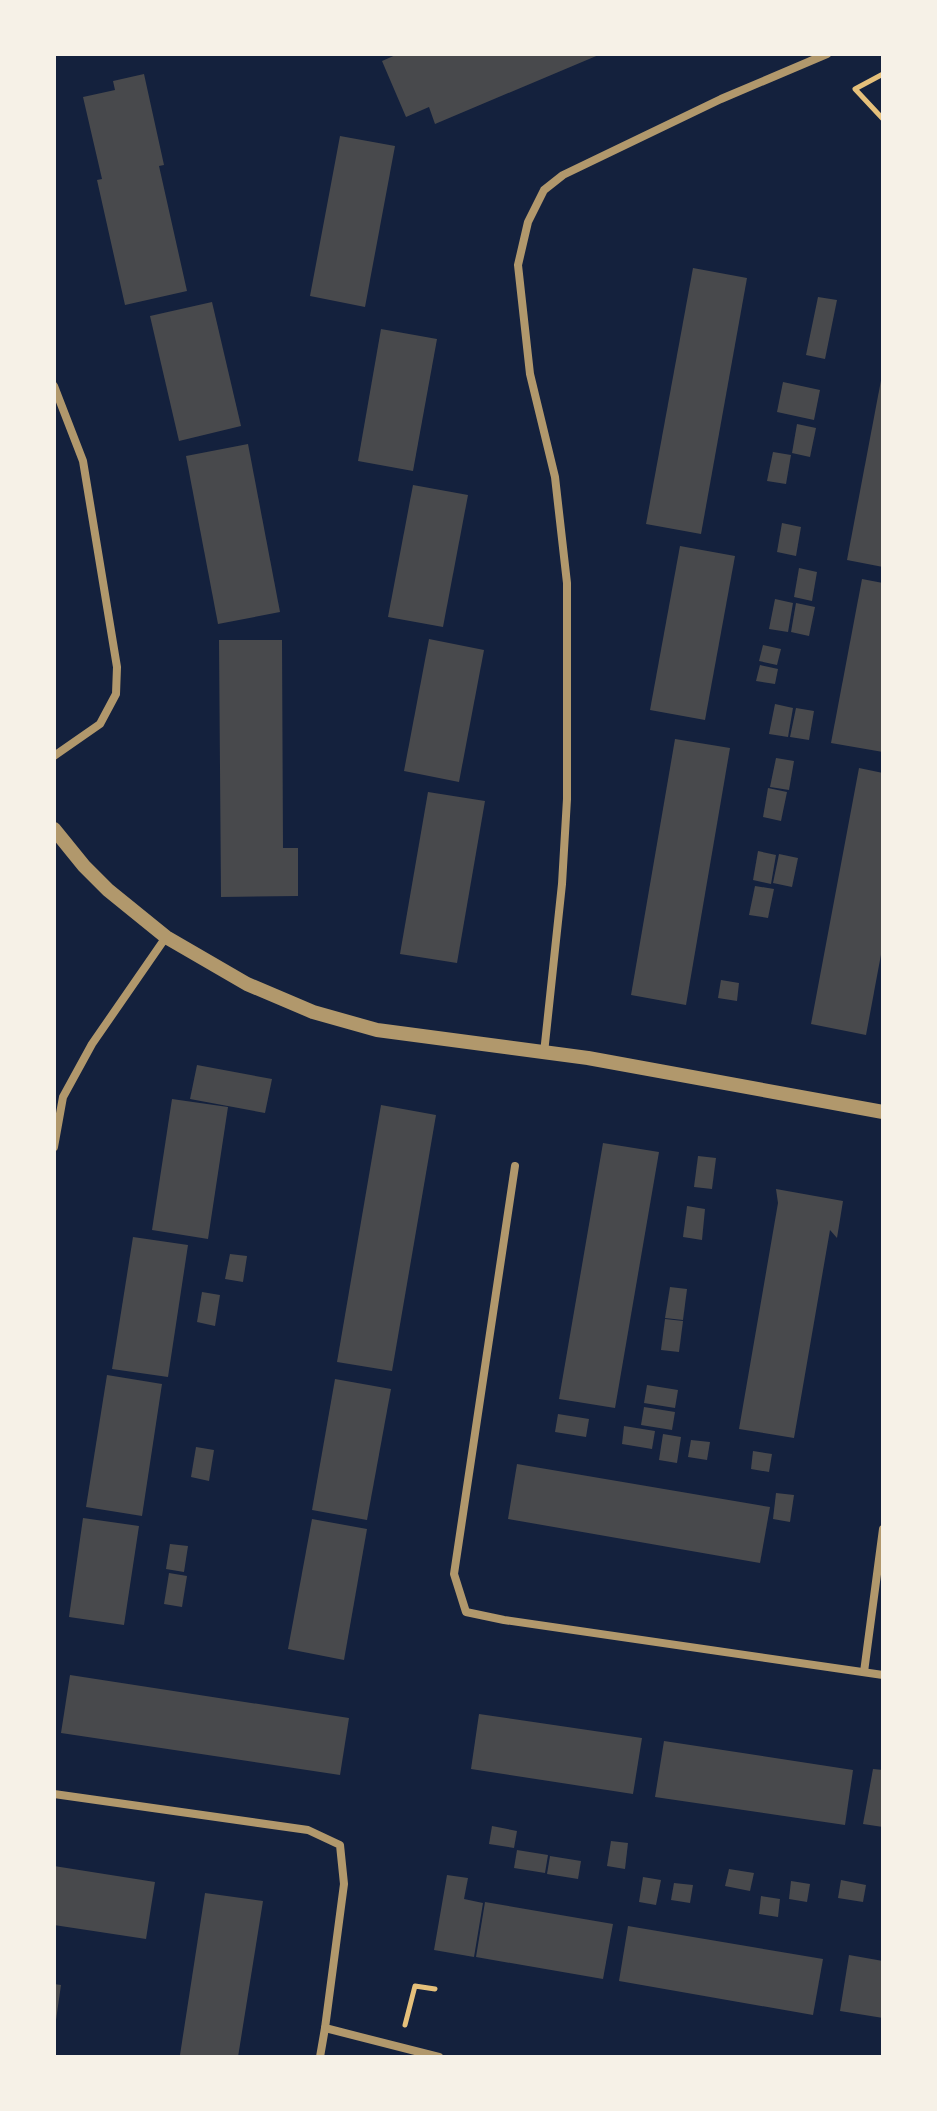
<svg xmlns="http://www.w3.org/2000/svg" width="937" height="2111" font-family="Roboto,sans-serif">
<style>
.building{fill:#48494c}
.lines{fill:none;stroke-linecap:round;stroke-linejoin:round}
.path{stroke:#e5c07b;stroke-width:5}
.minor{stroke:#b1986c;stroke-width:8}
.tertiary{stroke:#b1986c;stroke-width:14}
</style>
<rect width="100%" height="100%" fill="#14213d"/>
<!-- building -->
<g class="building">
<polygon points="398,54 409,55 601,54 435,124 429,107 406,117 382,61"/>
<polygon points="144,74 164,165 159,166 187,291 125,305 97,180 102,179 83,97 115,90 113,81"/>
<polygon points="340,136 395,146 365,307 310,296"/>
<polygon points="693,268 747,278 701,534 646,524"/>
<polygon points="818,297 837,300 825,359 806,355"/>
<polygon points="212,302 241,426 179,441 150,316"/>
<polygon points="381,329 437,339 413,471 358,461"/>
<polygon points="882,375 883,375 883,567 847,560"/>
<polygon points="783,382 820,390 814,420 777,412"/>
<polygon points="797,424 816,428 810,457 792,453"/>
<polygon points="248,444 280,612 218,624 186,456"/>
<polygon points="773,452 791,455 786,484 767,481"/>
<polygon points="413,485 468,495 443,627 388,617"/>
<polygon points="782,523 801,527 796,556 777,552"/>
<polygon points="680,546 735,556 705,720 650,710"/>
<polygon points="799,568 817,572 812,601 794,597"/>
<polygon points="862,579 883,583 883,752 831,743"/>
<polygon points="775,599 793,603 788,632 769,629"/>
<polygon points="796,603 815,607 809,636 791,632"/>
<polygon points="429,639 484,650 459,782 404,771"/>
<polygon points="219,640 282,640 283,848 298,848 298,896 221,897"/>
<polygon points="763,645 781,649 777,665 759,661"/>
<polygon points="760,665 778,669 775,684 756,681"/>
<polygon points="775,704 793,708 788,737 769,734"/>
<polygon points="796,708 814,711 809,740 790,737"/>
<polygon points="675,739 730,748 686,1005 631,995"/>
<polygon points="776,758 794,761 789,790 770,787"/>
<polygon points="859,768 883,773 883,944 866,1035 811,1024"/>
<polygon points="768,788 787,792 781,821 763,817"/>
<polygon points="428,792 485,801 457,963 400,954"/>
<polygon points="758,851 776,855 771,884 753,880"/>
<polygon points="779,854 798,858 792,887 773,883"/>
<polygon points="755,886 774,889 768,918 749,915"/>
<polygon points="721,980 739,983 737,1001 718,998"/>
<polygon points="197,1065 272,1079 265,1113 190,1099"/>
<polygon points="172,1099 228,1107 208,1239 152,1230"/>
<polygon points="381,1105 436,1115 392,1371 337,1362"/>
<polygon points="603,1143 659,1152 615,1408 559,1399"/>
<polygon points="698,1156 716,1158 712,1189 694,1187"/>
<polygon points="776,1189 843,1201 837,1238 830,1230 794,1438 739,1429 778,1203"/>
<polygon points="687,1206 705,1209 702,1240 683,1237"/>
<polygon points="133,1237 188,1245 168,1377 112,1369"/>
<polygon points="230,1254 247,1256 243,1282 225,1279"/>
<polygon points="670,1287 687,1289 683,1320 665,1318"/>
<polygon points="202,1292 220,1295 215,1326 197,1322"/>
<polygon points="665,1319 683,1321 679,1352 661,1350"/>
<polygon points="107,1375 162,1384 142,1516 86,1507"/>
<polygon points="335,1379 391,1389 367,1520 312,1510"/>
<polygon points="647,1385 678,1390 675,1408 644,1403"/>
<polygon points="644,1407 675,1412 672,1430 641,1425"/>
<polygon points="558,1414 589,1419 586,1437 555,1432"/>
<polygon points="624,1426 655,1431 652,1449 622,1444"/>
<polygon points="663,1434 681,1437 677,1463 659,1460"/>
<polygon points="691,1440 710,1442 707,1460 688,1457"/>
<polygon points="196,1447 214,1450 209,1481 191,1477"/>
<polygon points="753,1451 772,1454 769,1472 751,1469"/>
<polygon points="517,1464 770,1507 760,1563 508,1519"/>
<polygon points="776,1493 794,1495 790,1522 773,1519"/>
<polygon points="83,1518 139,1526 124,1625 69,1617"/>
<polygon points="312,1519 367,1529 344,1660 288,1649"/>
<polygon points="170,1544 188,1546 184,1572 166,1569"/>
<polygon points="169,1573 187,1576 182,1607 164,1604"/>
<polygon points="70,1675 349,1718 340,1775 61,1733"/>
<polygon points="479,1714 642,1738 633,1794 471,1769"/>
<polygon points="664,1741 853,1770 845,1825 655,1797"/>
<polygon points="873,1769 883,1770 883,1827 863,1824"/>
<polygon points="492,1826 517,1831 514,1848 489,1844"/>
<polygon points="611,1841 628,1843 625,1869 607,1866"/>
<polygon points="517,1850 548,1855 545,1873 514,1868"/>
<polygon points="550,1856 581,1861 578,1879 547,1874"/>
<polygon points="54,1866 155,1882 146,1939 54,1925"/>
<polygon points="729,1869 754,1873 750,1891 725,1886"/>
<polygon points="447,1875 468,1878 464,1899 483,1903 474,1957 434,1950"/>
<polygon points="643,1877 661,1880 656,1905 639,1902"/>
<polygon points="841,1880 866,1885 863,1902 838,1898"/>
<polygon points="791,1881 810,1884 807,1902 789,1899"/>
<polygon points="674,1883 693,1885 690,1903 671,1900"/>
<polygon points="205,1893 263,1901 238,2057 180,2055"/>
<polygon points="761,1896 780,1899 778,1917 759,1914"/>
<polygon points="485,1902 613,1924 603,1979 476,1957"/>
<polygon points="628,1926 823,1959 813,2015 619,1981"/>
<polygon points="849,1955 883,1961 883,2018 840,2011"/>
<polygon points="54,1984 61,1985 56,2020 54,2020"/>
</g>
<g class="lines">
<!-- path -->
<g class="path">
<polyline points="883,74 855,89 883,119"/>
<polyline points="405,2025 415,1986 435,1989"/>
</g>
<!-- minor -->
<g class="minor">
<polyline points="54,386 83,461 117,667 116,694 100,724 54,756"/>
<polyline points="544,1053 562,884 567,799 567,583 555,477 530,374 518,265 528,222 544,190 563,175 721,99 827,54"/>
<polyline points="54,1147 63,1097 92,1044 166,937"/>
<polyline points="515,1166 454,1574 466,1612 504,1620 883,1675"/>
<polyline points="864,1672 883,1529"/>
<polyline points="54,1794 308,1830 340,1845 344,1884 325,2028 439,2057"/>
<polyline points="320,2057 325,2028"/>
</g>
<!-- tertiary -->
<polyline class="tertiary" points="54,829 84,866 108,890 166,937 247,984 313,1012 377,1030 588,1058 883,1112"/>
</g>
<!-- border -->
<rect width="937" height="2111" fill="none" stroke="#f6f1e7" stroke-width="112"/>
</svg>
